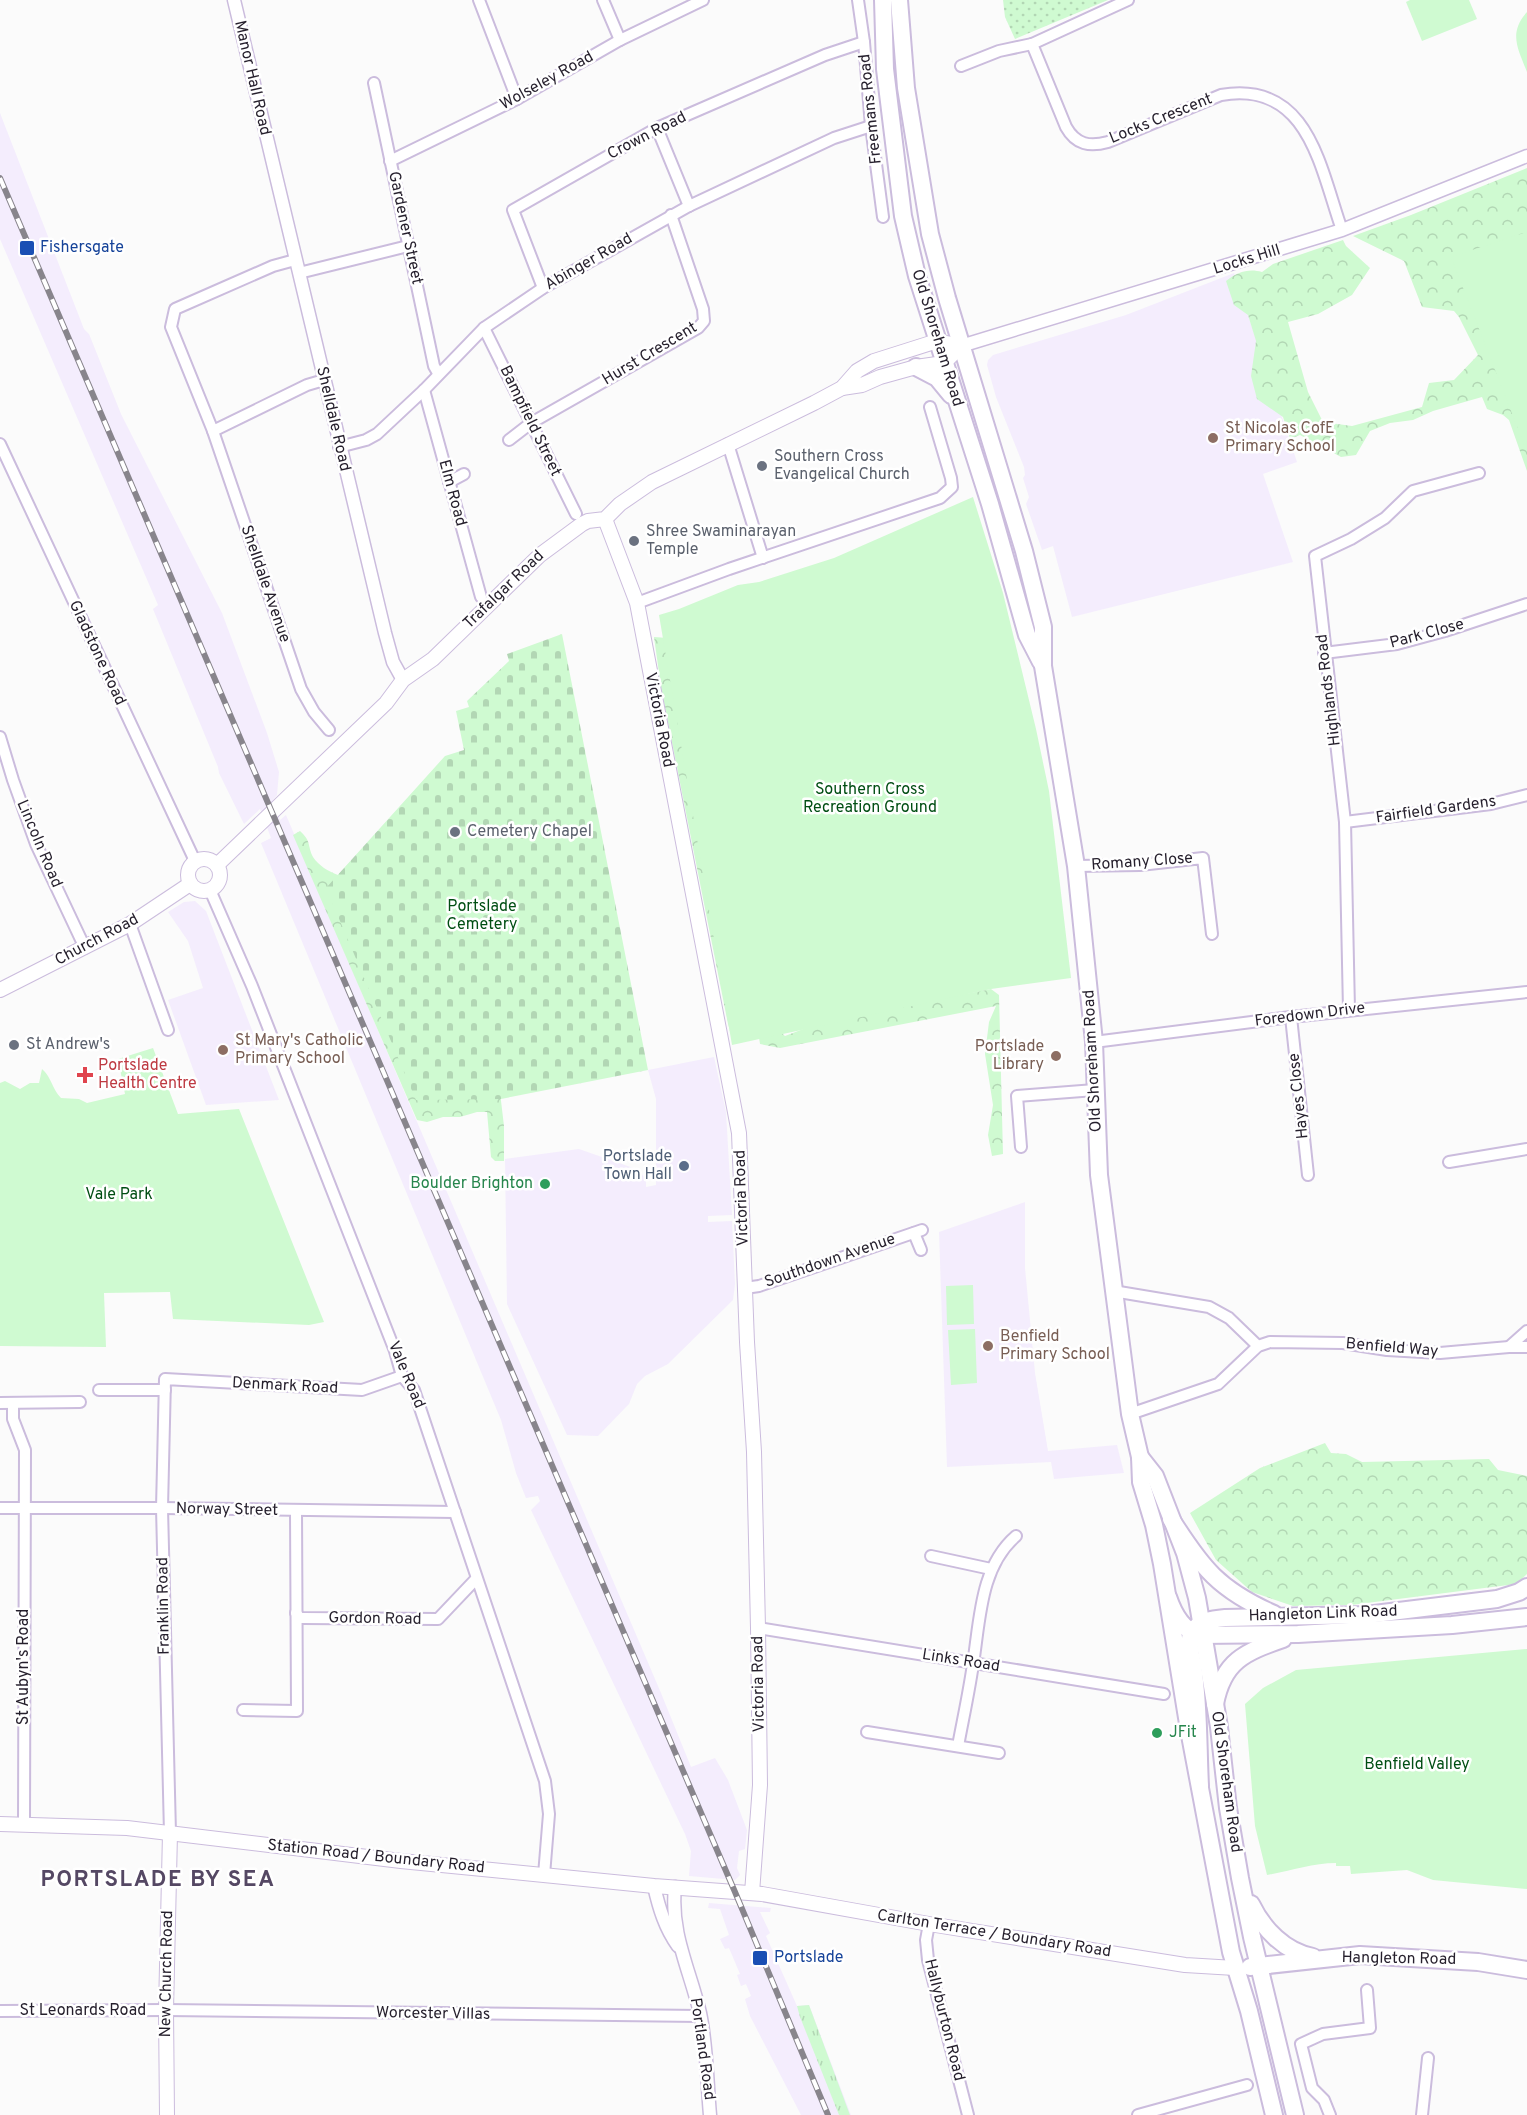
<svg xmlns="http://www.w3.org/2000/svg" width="1527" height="2115" font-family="Overpass,sans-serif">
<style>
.built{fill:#f4edfd}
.grass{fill:url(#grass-tufts)}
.forest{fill:url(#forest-crowns)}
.cemetery{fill:url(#cemetery-stones)}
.park{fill:#cffad1}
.garden{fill:url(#garden-dots)}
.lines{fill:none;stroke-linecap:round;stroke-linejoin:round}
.minor-casing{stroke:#cbbcdd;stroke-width:14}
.tertiary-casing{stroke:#cbbcdd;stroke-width:15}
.secondary-casing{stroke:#cbbcdd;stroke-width:16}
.primary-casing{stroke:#cbbcdd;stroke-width:20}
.trunk-casing{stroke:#cbbcdd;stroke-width:20}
.minor{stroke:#fff;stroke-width:10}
.tertiary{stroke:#fff;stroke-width:12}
.secondary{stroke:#fff;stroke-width:14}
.primary{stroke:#fff;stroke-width:16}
.trunk{stroke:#fff;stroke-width:16}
.rail-casing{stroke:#88858c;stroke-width:6}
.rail{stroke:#fff;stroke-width:4;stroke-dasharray:11;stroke-linecap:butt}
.transit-dot{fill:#1a4fb4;stroke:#fff;stroke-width:2}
.education-dot{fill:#8d6e63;stroke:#fff;stroke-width:2}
.worship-dot{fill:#6b7280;stroke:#fff;stroke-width:2}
.health-dot{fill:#e0444e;stroke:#fff;stroke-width:2}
.service-dot{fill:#5c6f8a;stroke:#fff;stroke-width:2}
.leisure-dot{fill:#2e9e5b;stroke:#fff;stroke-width:2}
.labels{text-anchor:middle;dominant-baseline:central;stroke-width:5;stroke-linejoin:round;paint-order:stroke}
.street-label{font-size:16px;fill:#251f2c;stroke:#fff}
.transit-label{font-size:16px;fill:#164399;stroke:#fff;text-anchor:start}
.education-label{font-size:16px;fill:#785e54;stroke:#fff;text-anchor:start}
.worship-label{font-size:16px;fill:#5b616d;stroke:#fff;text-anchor:start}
.park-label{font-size:16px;fill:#004e13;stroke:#fff}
.health-label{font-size:16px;fill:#be3a42;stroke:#fff;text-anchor:start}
.service-label{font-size:16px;fill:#4e5e75;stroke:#fff;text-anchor:end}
.leisure-label{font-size:16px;fill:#27864d;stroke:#fff;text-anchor:end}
.district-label{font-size:22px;font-weight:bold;letter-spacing:1.5px;fill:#554864;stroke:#fff}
</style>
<defs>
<pattern id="grass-tufts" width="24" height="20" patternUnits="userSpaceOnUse" patternTransform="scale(1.5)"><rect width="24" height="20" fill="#cffad1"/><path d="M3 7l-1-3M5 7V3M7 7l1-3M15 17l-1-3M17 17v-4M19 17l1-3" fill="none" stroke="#b2d6b4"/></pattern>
<pattern id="forest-crowns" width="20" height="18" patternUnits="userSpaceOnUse" patternTransform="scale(1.5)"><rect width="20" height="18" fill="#cffad1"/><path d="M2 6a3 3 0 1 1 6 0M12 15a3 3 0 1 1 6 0" fill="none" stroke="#b2d6b4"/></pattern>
<pattern id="cemetery-stones" width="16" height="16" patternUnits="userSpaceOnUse" patternTransform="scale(1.5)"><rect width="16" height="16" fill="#cffad1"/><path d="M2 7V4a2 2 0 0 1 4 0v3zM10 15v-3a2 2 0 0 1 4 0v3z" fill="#b2d6b4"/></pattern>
<pattern id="garden-dots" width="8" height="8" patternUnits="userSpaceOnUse" patternTransform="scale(1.5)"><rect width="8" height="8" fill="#cffad1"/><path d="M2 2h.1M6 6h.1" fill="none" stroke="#b2d6b4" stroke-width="1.8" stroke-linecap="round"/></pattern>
</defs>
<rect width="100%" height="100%" fill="#fbfbfb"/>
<!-- built -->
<g class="built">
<polygon points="0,113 84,329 89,334 121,414 222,613 267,733 279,772 277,795 272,801 280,820 286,815 661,1693 691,1767 715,1758 728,1780 747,1830 745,1849 739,1851 737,1868 740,1875 735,1880 689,1876 691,1851 685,1834 531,1510 540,1501 538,1496 526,1498 516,1473 501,1420 261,843 271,838 260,809 244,824 219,773 218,767 153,609 158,605 0,239"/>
<polygon points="1234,273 1297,462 1263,474 1293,562 1072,617 1053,546 1042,550 1026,504 1029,497 1023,478 1025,475 1024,467 996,397 987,365 988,360 993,355 1126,315"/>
<polygon points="195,901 206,911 279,1100 206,1105 168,1000 203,988 188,941 168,912 184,902"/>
<polygon points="714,1057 726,1112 732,1215 708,1216 708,1222 732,1221 735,1284 733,1300 668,1364 645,1376 637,1384 629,1404 598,1436 567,1435 507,1304 505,1159 579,1149 639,1170 646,1180 646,1187 656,1185 656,1099 648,1070"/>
<polygon points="1025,1202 1025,1268 1030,1320 1035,1373 1048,1451 1117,1445 1124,1473 1054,1479 1051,1462 947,1467 939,1232"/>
<polygon points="709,1903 771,1908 770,1912 760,1912 770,1933 766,1936 797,2006 809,2005 851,2115 801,2115 750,2016 745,1999 751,1996 746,1984 741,1986 737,1975 740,1974 729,1948 725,1949 720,1939 729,1935 720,1909 708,1908"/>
</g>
<!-- grass -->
<polygon class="grass" points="809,2005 850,2115 839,2115 800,2017 797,2006"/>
<!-- forest -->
<g class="forest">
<path d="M1527,168v303l-18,-51 -6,-5 -16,-6 -5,-12 -49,14 -20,9 -23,3 -20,8 -14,24 -15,2 -41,-22 -10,4 -7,-22 -26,-18 -6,-23 5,-35 -8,-26 -14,-10 -8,-24c11,-9 23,-13 36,-9l11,-8 70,-24 3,6 24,22 -18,27 -34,19 -30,8 20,70 15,30 29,4 70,-19 7,-24 25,-3 24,-25 -19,-38 -5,-6 -32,-4 -18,-46 -51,-25 58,-21z"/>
<polygon points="654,637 668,638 733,1041 728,1024 661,687"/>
<path d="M300,831c12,11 7,14 13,26 6,9 15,14 25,18l13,-14 148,223 5,42v35h-9l-4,-4 -4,-45h-10l-17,5h-17l-16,5 -10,-2 -124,-285z"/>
<polygon points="991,989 999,995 1003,1154 992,1156 988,1135 993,1105 985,1054 989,1022 996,1006 780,1048 760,1044 758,1031 777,1029 785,1036 824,1021"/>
<polygon points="1325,1443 1331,1453 1346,1454 1362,1462 1489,1459 1498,1470 1527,1476 1527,1574 1516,1584 1351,1605 1293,1606 1252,1592 1216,1560 1190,1513 1260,1468"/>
</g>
<!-- cemetery -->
<polygon class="cemetery" points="562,634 648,1070 501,1099 416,1100 326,888 445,756 464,750 456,711 469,707 467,701 509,661 507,654"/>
<!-- park -->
<g class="park">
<polygon points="1410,0 1469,0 1477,19 1422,41 1406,2"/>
<path d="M1527,12v60c-9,-23 -19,-39 0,-60z"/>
<polygon points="1527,232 1527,452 1451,257"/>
<polygon points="973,497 1003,593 1036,729 1049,791 1071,978 991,989 732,1045 659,615 679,609 738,585 759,582 834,558"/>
<path d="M153,1048l25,66 61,-5 85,213 -15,3 -136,-6 -3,-27 -66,1 2,54 -106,-1v-263l5,-2 15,8 10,-6h9l3,-14c9,7 10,20 19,29l18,1 8,4 38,-9 -7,-35z"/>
<polygon points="973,1285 974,1324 947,1325 946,1286"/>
<polygon points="975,1329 977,1383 951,1385 948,1330"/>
<path d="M1527,1649v240l-94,-9 -26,-10 -56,4 -1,-8h-14v-3c-23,0 -46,8 -69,12l-12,-49 -10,-122 18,-16 33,-18z"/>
</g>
<!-- garden -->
<polygon class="garden" points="1003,0 1108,0 1015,39 1005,17"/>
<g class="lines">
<!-- minor casing -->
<g class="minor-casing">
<g id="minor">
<polyline points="479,0 517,99"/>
<polyline points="603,0 620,40"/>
<polyline points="858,0 864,42 871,126 883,217"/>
<path d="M1032,44l34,83c10,18 24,20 42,15l113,-47c88,-15 99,73 121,135"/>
<polyline points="961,66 999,51 1032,44 1128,0"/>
<polyline points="374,83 434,366 438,373"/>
<polyline points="657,128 689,206"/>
<polyline points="390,161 517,99 620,40 703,0"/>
<polyline points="295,260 273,266 175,309 171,327 213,431 307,385 324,380"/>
<polyline points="299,273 408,246"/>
<polyline points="543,288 513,210 657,128 825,55 864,42"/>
<polyline points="484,328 576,514"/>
<polyline points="424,390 481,597"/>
<polyline points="213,431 301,689 314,712 329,730"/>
<polyline points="509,440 531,423 698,328 704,321 703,309 671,215"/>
<polyline points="0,444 195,861"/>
<polyline points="728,444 763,558"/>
<polyline points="339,447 366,440 377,434 424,390 484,328 543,288 689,206 834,138 871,126"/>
<polyline points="449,482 464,474"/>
<polyline points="637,603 729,569 940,498 952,487 951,478 930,407"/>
<polyline points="1324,653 1397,644 1445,631 1527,604"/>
<polyline points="0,737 13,780 36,844 85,948"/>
<polyline points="1345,822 1491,804 1527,795"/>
<polyline points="1076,866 1140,865 1203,858 1212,934"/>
<polyline points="210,890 252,986 395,1351 402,1376 414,1390 545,1781 549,1814 544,1875"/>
<polyline points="130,924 168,1030"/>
<polyline points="1349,1010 1345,822 1315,556 1351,539 1385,518 1413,491 1479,473"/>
<polyline points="1291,1017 1308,1175"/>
<polyline points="1094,1042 1291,1017 1527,992"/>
<polyline points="1021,1147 1017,1096 1095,1090"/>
<polyline points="1449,1162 1527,1149"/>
<polyline points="914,1233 921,1250"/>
<polyline points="745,1288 759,1286 922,1230"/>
<polyline points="1113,1291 1209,1307 1229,1318 1258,1346"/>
<polyline points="1509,1347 1527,1331"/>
<polyline points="99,1390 165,1390"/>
<polyline points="0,1403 80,1402"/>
<polyline points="13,1403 13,1419 25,1450 24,1825"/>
<polyline points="1130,1414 1218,1384 1258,1346 1270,1342 1343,1343 1387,1350 1440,1353 1509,1347 1527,1347"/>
<polyline points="0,1508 162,1508 455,1512"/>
<polyline points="931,1556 991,1569"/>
<polyline points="296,1613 300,1618 303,1618 438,1619 476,1579"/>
<polyline points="758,1628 1164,1694"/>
<polyline points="243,1710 297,1711 296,1511"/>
<polyline points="867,1732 999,1753"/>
<path d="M958,1746c5,-27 11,-54 15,-82 7,-44 7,-97 43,-128"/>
<polyline points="170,1833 162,1508 165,1379 362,1390 402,1376"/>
<polyline points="929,1924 926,1940 928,1960 968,2115"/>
<polyline points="0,2011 166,2010 700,2016"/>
<polyline points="1138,2115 1247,2085"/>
<polyline points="1330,2115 1324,2100 1312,2088 1301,2044 1323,2034 1370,2028 1367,1990"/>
<polyline points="1422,2115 1428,2058"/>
</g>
</g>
<!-- tertiary casing -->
<g class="tertiary-casing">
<g id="tertiary">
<polyline points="234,0 385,633 393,662 403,680"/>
<polyline points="961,346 1342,230 1527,156"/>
<path d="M654,1886c5,22 11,42 24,60"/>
<path d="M675,1887c-5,46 15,83 25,126 7,33 7,69 10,102"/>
</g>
</g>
<!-- secondary casing -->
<g class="secondary-casing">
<g id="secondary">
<polyline points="842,388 862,385 880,377 916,367 944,363 961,346"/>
<polyline points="605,519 637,603 739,1133 747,1342 754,1452 758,1628 760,1785 752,1893"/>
<circle cx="204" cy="875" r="16"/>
<polyline points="217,865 386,703 403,680 433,659 540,555 582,524 588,521 605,519 620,504 652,482 814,403 842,388 857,371 874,361 937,341 961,346"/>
<polyline points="0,990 130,924 190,884"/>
<polyline points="0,1824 127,1828 401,1861 654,1886 762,1894 929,1924 1185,1965 1235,1968"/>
<polyline points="167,2115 166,2010 170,1833"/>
</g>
</g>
<!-- primary casing -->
<g class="primary-casing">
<g id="primary">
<polyline points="883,0 885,69 903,216 917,276 990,504 1027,635 1041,662"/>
<polyline points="899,0 906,88 930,234 947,298 1024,551 1043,627 1043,666 1076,866 1094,1042 1099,1175 1130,1414 1140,1457 1141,1482 1154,1525 1162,1564 1189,1730 1231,1952 1249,2011 1274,2115"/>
<polyline points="916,367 937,378 951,395"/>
<polyline points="1140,1457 1155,1476 1185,1553 1197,1598 1219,1727 1228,1808 1240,1878 1252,1937 1295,2115"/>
<path d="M1251,1904c12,25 34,48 62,53"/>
<polyline points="1250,1967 1360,1955 1478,1962 1527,1970"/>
</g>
</g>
<!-- trunk casing -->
<g class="trunk-casing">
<g id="trunk">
<path d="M1171,1519c31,49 48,71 103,95"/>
<path d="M1168,1597c5,15 14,33 31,38l99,-1 154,-9 75,-8"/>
<path d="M1215,1704c8,-43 30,-52 68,-65"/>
<path d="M1200,1786c-2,-40 -1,-81 -7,-121 -2,-10 -6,-23 -1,-32 6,-12 21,-14 33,-15l141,-3 131,-16 22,-7 8,-5"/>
</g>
</g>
<!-- minor -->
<use href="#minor" class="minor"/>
<!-- tertiary -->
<use href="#tertiary" class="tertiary"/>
<!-- secondary -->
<use href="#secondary" class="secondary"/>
<!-- primary -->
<use href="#primary" class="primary"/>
<!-- trunk -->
<use href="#trunk" class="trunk"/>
<!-- rail casing -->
<g class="rail-casing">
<polyline id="rail" points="0,178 735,1892 828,2115"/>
</g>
<!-- rail -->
<use href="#rail" class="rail"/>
</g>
<!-- markers -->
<g class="transit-dot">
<rect x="19" y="240" width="16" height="16" rx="3"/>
<rect x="752" y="1950" width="16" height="16" rx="3"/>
</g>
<g class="education-dot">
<circle cx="1213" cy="438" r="6"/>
<circle cx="223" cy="1050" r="6"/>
<circle cx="1056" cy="1056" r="6"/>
<circle cx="988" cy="1346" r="6"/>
</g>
<g class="worship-dot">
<circle cx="762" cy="466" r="6"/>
<circle cx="634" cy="541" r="6"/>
<circle cx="455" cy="832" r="6"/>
<circle cx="14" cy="1045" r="6"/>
</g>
<path class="health-dot" d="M82 1066h6v6h6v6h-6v6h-6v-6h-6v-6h6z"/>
<circle class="service-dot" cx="684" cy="1166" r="6"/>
<g class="leisure-dot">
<circle cx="545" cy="1184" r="6"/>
<circle cx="1157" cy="1733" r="6"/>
</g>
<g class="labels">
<!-- street labels -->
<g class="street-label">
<text transform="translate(252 78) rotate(77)">Manor Hall Road</text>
<text transform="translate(547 81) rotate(-29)">Wolseley Road</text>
<text transform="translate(871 109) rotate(-96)">Freemans Road</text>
<text transform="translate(1161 119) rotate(-22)">Locks Crescent</text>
<text transform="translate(647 136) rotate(-27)">Crown Road</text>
<text transform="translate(405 228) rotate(78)">Gardener Street</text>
<text transform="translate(1247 260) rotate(-17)">Locks Hill</text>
<text transform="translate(589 262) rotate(-30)">Abinger Road</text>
<text transform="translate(937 338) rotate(73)">Old Shoreham Road</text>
<text transform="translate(650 354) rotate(-31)">Hurst Crescent</text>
<text transform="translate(333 419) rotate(77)">Shelldale Road</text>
<text transform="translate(530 421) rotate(64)">Bampfield Street</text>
<text transform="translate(452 493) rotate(75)">Elm Road</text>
<text transform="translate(265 584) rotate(71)">Shelldale Avenue</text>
<text transform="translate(504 590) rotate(-44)">Trafalgar Road</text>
<text transform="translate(1427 634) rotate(-15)">Park Close</text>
<text transform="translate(97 653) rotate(65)">Gladstone Road</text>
<text transform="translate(1329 690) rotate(-97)">Highlands Road</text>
<text transform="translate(659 720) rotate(79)">Victoria Road</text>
<text transform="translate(1436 810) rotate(-8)">Fairfield Gardens</text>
<text transform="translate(39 844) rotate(67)">Lincoln Road</text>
<text transform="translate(1142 862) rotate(-4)">Romany Close</text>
<text transform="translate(97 940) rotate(-28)">Church Road</text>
<text transform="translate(1310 1015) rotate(-7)">Foredown Drive</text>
<text transform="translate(1093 1061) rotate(-93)">Old Shoreham Road</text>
<text transform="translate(1299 1096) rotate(-96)">Hayes Close</text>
<text transform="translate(742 1198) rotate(-92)">Victoria Road</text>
<text transform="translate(830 1261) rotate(-19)">Southdown Avenue</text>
<text transform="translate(1392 1348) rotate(5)">Benfield Way</text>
<text transform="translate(406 1375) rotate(67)">Vale Road</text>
<text transform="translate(285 1386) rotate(3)">Denmark Road</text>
<text transform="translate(227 1510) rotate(1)">Norway Street</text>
<text transform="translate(164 1606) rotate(-91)">Franklin Road</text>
<text transform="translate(1323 1614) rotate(-2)">Hangleton Link Road</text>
<text transform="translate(375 1619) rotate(1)">Gordon Road</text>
<text transform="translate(961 1661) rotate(9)">Links Road</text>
<text transform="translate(24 1667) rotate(-90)">St Aubyn's Road</text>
<text transform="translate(759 1684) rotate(-91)">Victoria Road</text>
<text transform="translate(1226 1782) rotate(82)">Old Shoreham Road</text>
<text transform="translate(376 1857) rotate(6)">Station Road / Boundary Road</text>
<text transform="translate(994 1934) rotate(9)">Carlton Terrace / Boundary Road</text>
<text transform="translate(1399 1959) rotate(1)">Hangleton Road</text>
<text transform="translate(167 1974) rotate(-89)">New Church Road</text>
<text x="83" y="2011">St Leonards Road</text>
<text transform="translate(433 2014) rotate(1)">Worcester Villas</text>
<text transform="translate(944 2020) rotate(76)">Hallyburton Road</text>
<text transform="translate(702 2049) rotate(82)">Portland Road</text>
</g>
<!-- transit labels -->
<g class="transit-label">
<text x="40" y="248">Fishersgate</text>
<text x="774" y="1958">Portslade</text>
</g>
<!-- education labels -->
<g class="education-label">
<text x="1225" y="429">St Nicolas CofE<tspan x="1225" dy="18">Primary School</tspan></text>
<text x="235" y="1041">St Mary's Catholic<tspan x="235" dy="18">Primary School</tspan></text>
<text x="1044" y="1047" text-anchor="end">Portslade<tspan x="1044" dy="18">Library</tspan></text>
<text x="1000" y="1337">Benfield<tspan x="1000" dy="18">Primary School</tspan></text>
</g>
<!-- worship labels -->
<g class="worship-label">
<text x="774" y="457">Southern Cross<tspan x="774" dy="18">Evangelical Church</tspan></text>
<text x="646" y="532">Shree Swaminarayan<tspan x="646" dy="18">Temple</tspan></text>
<text x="467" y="832">Cemetery Chapel</text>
<text x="26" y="1045">St Andrew's</text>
</g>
<!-- park labels -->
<g class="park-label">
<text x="870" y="790">Southern Cross<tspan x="870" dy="18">Recreation Ground</tspan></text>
<text x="482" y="907">Portslade<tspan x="482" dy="18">Cemetery</tspan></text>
<text x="119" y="1195">Vale Park</text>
<text x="1417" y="1765">Benfield Valley</text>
</g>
<!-- health labels -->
<g class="health-label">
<text x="98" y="1066">Portslade<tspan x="98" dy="18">Health Centre</tspan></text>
</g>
<!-- service labels -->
<g class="service-label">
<text x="672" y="1157">Portslade<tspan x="672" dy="18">Town Hall</tspan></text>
</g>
<!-- leisure labels -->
<g class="leisure-label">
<text x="533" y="1184">Boulder Brighton</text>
<text x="1169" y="1733" text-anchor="start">JFit</text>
</g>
<!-- district labels -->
<g class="district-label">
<text x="158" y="1880">PORTSLADE BY SEA</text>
</g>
</g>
</svg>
